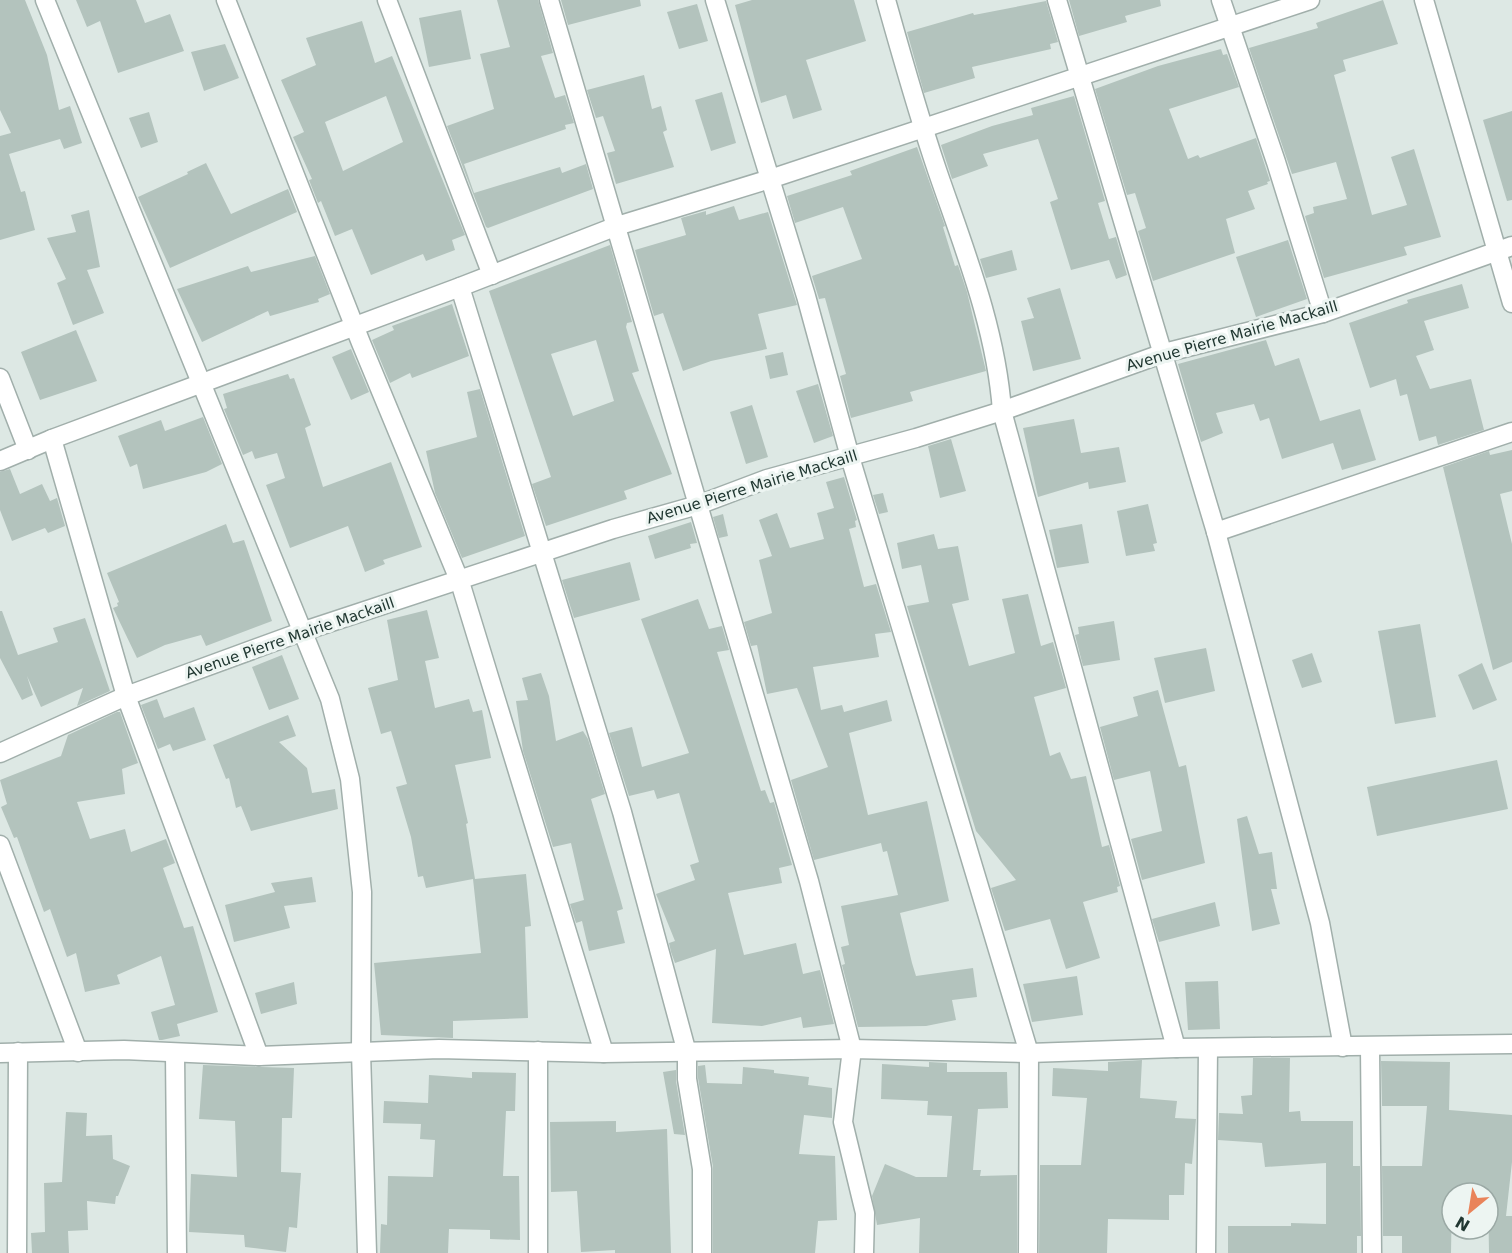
<svg xmlns="http://www.w3.org/2000/svg" width="1512" height="1253" font-family="'DejaVu Sans',sans-serif">
<style>
.building{fill:#b3c3bd;fill-rule:evenodd}
.lines{fill:none;stroke-linecap:round;stroke-linejoin:round}
.minor-casing{stroke:#a1afab;stroke-width:21}
.minor{stroke:#fff;stroke-width:18}
.labels{text-anchor:middle;dominant-baseline:central;stroke-width:6;stroke-linejoin:round;paint-order:stroke}
.street-label{font-size:15px;fill:#203731;stroke:#edf5f2}
</style>
<rect width="100%" height="100%" fill="#dde8e4"/>
<!-- building -->
<g class="building">
<polygon points="0,0 25,0 47,55 59,110 70,106 82,143 64,149 60,139 9,154 21,192 25,191 35,230 0,240 0,136 11,133 0,110"/>
<polygon points="76,0 136,0 145,23 170,14 184,51 118,73 100,21 87,27"/>
<polygon points="497,0 538,0 553,53 541,56 555,98 565,95 574,123 565,125 566,129 464,164 474,193 560,167 562,173 586,164 593,189 488,228 486,227 447,126 494,109 480,54 510,47"/>
<polygon points="561,0 640,0 641,6 568,25"/>
<polygon points="752,0 854,0 866,41 806,60 822,110 793,119 786,95 761,103 735,5"/>
<polygon points="1069,0 1160,0 1161,6 1125,16 1127,22 1079,36"/>
<polygon points="1383,0 1398,44 1343,60 1346,71 1334,75 1372,215 1407,205 1391,157 1414,149 1441,237 1404,247 1407,255 1324,278 1305,216 1314,213 1313,207 1347,199 1336,162 1292,174 1249,48 1318,28 1316,23"/>
<polygon points="1046,1 1058,42 1050,44 1051,49 972,67 975,78 924,93 907,32 973,13 974,15"/>
<polygon points="697,4 708,41 679,49 667,12"/>
<polygon points="461,10 471,59 429,67 419,18"/>
<path d="M362,21l13,42 17,-7 73,179 -13,5 3,10 -29,11 -3,-7 -52,21 -19,-46 -17,7 -14,-35 -3,2 -9,-23 3,-1 -19,-42 11,-5 -23,-52 35,-15 -10,-27zM386,96l17,46 -60,29 -18,-49z"/>
<polygon points="225,44 239,78 204,91 191,52"/>
<polygon points="1221,49 1223,55 1227,54 1239,87 1169,109 1188,159 1198,155 1200,158 1256,138 1270,181 1267,182 1268,184 1248,191 1255,209 1226,219 1235,253 1153,281 1138,231 1146,228 1135,193 1127,195 1095,89 1158,66"/>
<polygon points="644,75 652,109 661,106 667,130 663,132 674,167 616,184 607,153 615,151 603,116 596,118 587,90"/>
<polygon points="722,92 736,143 711,151 695,100"/>
<polygon points="1074,96 1105,201 1098,203 1109,239 1116,237 1127,275 1116,279 1109,260 1071,270 1050,202 1058,199 1038,139 983,154 988,166 952,179 941,145 992,126 1033,115 1031,108"/>
<polygon points="1512,111 1512,200 1507,201 1483,120"/>
<polygon points="149,112 158,142 141,148 129,118"/>
<polygon points="917,147 945,226 943,227 955,266 958,265 967,292 986,371 910,392 913,401 851,418 840,376 846,374 825,298 819,299 812,276 862,259 843,207 795,223 787,196 852,175 850,171"/>
<polygon points="206,163 231,214 288,189 297,212 170,268 138,197 188,174 187,172"/>
<polygon points="734,206 739,220 768,212 797,305 758,314 767,349 711,361 683,371 663,313 654,316 635,250 686,235 681,218 706,211 706,215"/>
<polygon points="89,210 100,267 87,270 104,313 73,325 57,283 66,279 47,238 76,232 71,215"/>
<polygon points="1288,240 1307,299 1256,317 1236,257"/>
<path d="M610,245l22,77 -5,1 -1,4 13,44 -7,2 40,101 -48,17 3,8 -81,27 -14,-42 19,-7 -62,-186zM596,340l18,61 -41,15 -22,-62z"/>
<polygon points="1012,250 1017,270 986,278 980,259"/>
<polygon points="315,256 330,294 318,299 319,302 270,316 268,311 202,342 177,289 248,266 251,272"/>
<polygon points="1462,284 1469,308 1424,321 1434,350 1416,356 1430,389 1471,379 1484,430 1438,445 1436,436 1419,441 1407,394 1400,396 1396,379 1370,388 1349,323 1408,303 1407,300"/>
<polygon points="1060,288 1081,359 1033,371 1021,321 1034,318 1027,298"/>
<polygon points="452,304 469,356 412,378 410,373 390,383 372,340 394,330 392,326"/>
<polygon points="76,330 97,381 40,400 21,352"/>
<polygon points="1266,340 1275,366 1299,358 1320,421 1360,409 1376,460 1342,470 1333,443 1282,459 1269,418 1260,421 1254,404 1216,413 1223,433 1201,442 1178,364"/>
<polygon points="351,349 369,392 351,400 332,357"/>
<polygon points="783,352 788,375 770,379 765,356"/>
<polygon points="288,374 290,379 294,378 311,425 305,428 323,487 391,462 422,547 383,560 385,564 365,572 348,526 290,548 266,485 285,478 277,453 255,459 252,451 243,455 224,409 227,408 223,394"/>
<polygon points="818,384 833,436 814,443 796,391"/>
<polygon points="480,389 525,536 462,558 435,493 426,451 477,437 467,392"/>
<polygon points="752,405 768,457 746,464 730,412"/>
<polygon points="203,417 222,464 206,472 143,489 137,464 130,467 118,436 161,420 165,431"/>
<polygon points="1074,419 1081,453 1119,447 1126,482 1089,489 1088,482 1038,497 1023,428"/>
<polygon points="951,439 966,491 940,498 928,446"/>
<polygon points="1512,450 1512,491 1500,494 1512,544 1512,662 1493,670 1443,467 1489,451 1490,455"/>
<polygon points="10,469 20,494 42,484 50,501 57,498 65,526 48,533 45,528 12,541 0,510 0,472"/>
<polygon points="844,477 857,520 855,521 856,527 849,529 864,587 876,584 891,632 875,634 879,657 813,667 821,710 842,705 844,712 887,700 892,721 849,733 868,815 927,801 949,901 900,913 912,963 916,976 973,968 977,997 952,1000 956,1020 926,1026 858,1027 842,965 845,964 841,947 849,945 841,906 898,895 887,851 883,852 881,843 814,860 791,780 828,767 797,688 767,694 757,645 751,646 744,622 772,613 759,560 772,556 759,520 777,513 790,548 824,539 817,513 834,508 826,482"/>
<polygon points="883,493 888,512 879,514 873,495"/>
<polygon points="1148,504 1157,543 1153,544 1155,551 1126,556 1117,511"/>
<polygon points="723,514 728,536 719,538 713,517"/>
<polygon points="691,522 697,543 690,544 691,548 655,559 648,536"/>
<polygon points="226,524 233,543 244,540 272,621 206,646 201,635 165,645 137,658 113,608 118,606 117,603 119,602 107,573"/>
<polygon points="1082,524 1089,563 1057,568 1049,530"/>
<polygon points="934,534 938,549 958,546 969,600 952,604 969,666 1015,653 1002,599 1028,594 1041,646 1053,642 1066,688 1034,697 1050,756 1060,752 1071,779 1086,776 1102,847 1109,845 1120,886 1117,887 1118,892 1083,902 1100,958 1066,969 1050,919 1005,931 991,888 1016,880 976,831 907,606 929,602 921,565 902,569 897,543"/>
<polygon points="630,562 640,600 574,618 562,580"/>
<polygon points="698,599 709,629 722,626 729,650 717,652 761,791 765,790 770,803 774,802 792,865 779,868 782,883 728,893 744,955 796,943 803,974 820,970 834,1024 803,1028 801,1017 762,1026 712,1023 716,949 675,963 671,952 669,943 675,941 656,894 695,880 690,865 699,862 679,793 657,799 654,790 629,796 609,733 632,727 642,767 689,753 641,619"/>
<polygon points="427,610 439,658 425,661 435,708 469,699 473,712 482,710 491,758 455,765 468,823 466,824 475,879 526,874 531,926 525,927 528,1018 453,1021 453,1038 381,1035 374,963 481,953 473,879 426,888 423,876 418,877 411,837 396,787 407,784 391,731 381,734 368,688 398,680 387,620"/>
<polygon points="0,611 2,611 18,655 58,642 53,628 85,618 110,691 77,706 83,688 41,707 27,676 33,695 22,700 0,658"/>
<polygon points="1114,621 1120,660 1083,666 1075,635 1079,634 1078,627"/>
<polygon points="1420,624 1436,717 1395,724 1378,631"/>
<polygon points="1206,648 1215,691 1165,703 1154,658"/>
<polygon points="1312,653 1322,682 1302,688 1292,660"/>
<polygon points="282,655 299,699 269,710 252,667"/>
<polygon points="1482,663 1497,700 1473,710 1458,675"/>
<polygon points="541,673 549,696 556,741 583,731 588,739 605,794 591,799 620,898 623,909 617,911 625,943 589,951 582,921 576,923 570,904 584,900 571,843 553,847 523,751 516,701 528,700 522,678"/>
<polygon points="1158,690 1179,767 1186,765 1205,863 1142,880 1131,839 1162,831 1150,771 1114,780 1100,727 1138,716 1133,697"/>
<polygon points="157,699 164,718 194,707 206,740 173,751 170,744 158,749 141,705"/>
<polygon points="117,712 120,712 138,763 122,769 125,794 77,802 90,839 125,829 131,852 166,839 175,863 163,868 184,928 193,926 218,1012 177,1024 180,1036 162,1040 159,1040 151,1012 175,1005 161,956 117,975 120,984 85,992 76,953 67,957 50,909 44,912 17,837 14,838 1,807 7,804 0,780 61,756 68,735"/>
<polygon points="288,715 296,736 279,742 307,768 312,793 335,789 338,809 251,831 241,806 236,808 229,778 226,779 213,745"/>
<polygon points="1497,760 1508,809 1377,836 1367,787"/>
<polygon points="1247,816 1259,854 1272,852 1277,889 1271,889 1280,924 1252,931 1237,819"/>
<polygon points="312,877 316,902 284,906 290,928 234,942 225,905 275,892 271,883"/>
<polygon points="1215,902 1220,926 1159,942 1152,919"/>
<polygon points="1077,976 1083,1015 1032,1022 1023,984"/>
<polygon points="1218,981 1220,1029 1188,1030 1185,982"/>
<polygon points="294,982 297,1004 261,1014 255,993"/>
<polygon points="1253,1058 1290,1058 1289,1112 1300,1111 1301,1121 1353,1121 1353,1166 1360,1166 1361,1236 1357,1236 1357,1253 1228,1253 1228,1226 1291,1226 1291,1223 1326,1224 1326,1163 1265,1167 1262,1143 1218,1140 1219,1113 1243,1114 1241,1096 1252,1095"/>
<polygon points="1142,1060 1140,1098 1177,1101 1175,1118 1196,1119 1192,1164 1185,1163 1184,1195 1169,1195 1169,1220 1108,1219 1107,1253 1039,1253 1040,1165 1081,1165 1087,1098 1052,1096 1053,1068 1108,1071 1108,1062"/>
<polygon points="1381,1061 1450,1062 1449,1110 1512,1115 1512,1162 1506,1216 1512,1216 1512,1253 1489,1253 1488,1193 1452,1193 1451,1253 1402,1253 1402,1236 1383,1236 1382,1166 1422,1166 1427,1106 1382,1106"/>
<polygon points="929,1062 947,1063 947,1072 1007,1072 1008,1108 978,1109 973,1170 981,1170 980,1176 1017,1175 1017,1253 919,1253 920,1218 877,1225 872,1196 885,1164 916,1177 947,1177 952,1116 927,1115 928,1101 881,1099 882,1064 929,1067"/>
<polygon points="203,1065 294,1068 292,1118 282,1118 281,1172 301,1173 297,1228 289,1227 286,1252 245,1247 244,1235 189,1232 191,1174 237,1177 235,1121 199,1119"/>
<polygon points="705,1065 707,1083 742,1084 743,1067 774,1070 774,1073 809,1077 808,1085 832,1088 832,1118 804,1115 799,1154 835,1156 837,1220 818,1221 815,1253 713,1253 713,1167 698,1078 698,1066"/>
<polygon points="676,1070 676,1081 685,1135 674,1134 663,1072"/>
<polygon points="472,1072 516,1073 515,1111 506,1111 503,1176 519,1176 520,1240 490,1239 490,1230 449,1229 448,1253 380,1253 381,1224 387,1225 388,1176 433,1177 435,1140 420,1139 421,1124 383,1123 384,1101 428,1103 429,1075 472,1078"/>
<polygon points="66,1112 87,1113 86,1136 112,1135 113,1159 130,1166 118,1196 116,1196 115,1204 87,1201 88,1230 68,1231 69,1253 32,1253 31,1233 45,1232 44,1183 62,1182"/>
<polygon points="616,1121 616,1132 667,1129 671,1253 615,1253 615,1250 581,1252 577,1191 551,1192 550,1122"/>
</g>
<g class="lines">
<!-- minor casing -->
<g class="minor-casing">
<g id="minor">
<polyline points="45,0 330,699 350,779 362,892 361,1052 367,1253"/>
<polyline points="226,0 361,343 460,582 604,1053"/>
<polyline points="387,0 492,275"/>
<polyline points="549,0 809,881 852,1049 843,1122 865,1213 864,1253"/>
<polyline points="715,0 806,296 850,457 1029,1053 1028,1253"/>
<path d="M886,0c16,57 32,114 51,170 27,79 59,157 65,241l174,637"/>
<polyline points="1057,0 1216,532 1320,923 1343,1047"/>
<polyline points="1221,0 1276,162 1323,313"/>
<polyline points="1424,0 1512,303"/>
<polyline points="460,287 622,812 687,1053 687,1079 702,1169 702,1253"/>
<polyline points="0,378 28,450"/>
<polyline points="52,439 126,696 259,1056"/>
<polyline points="0,461 52,439 460,287 617,226 770,179 1310,0"/>
<polyline points="1216,532 1512,432"/>
<polyline points="0,753 126,696 301,632 613,529 698,505 767,479 916,438 1002,411 1164,353 1323,313 1512,246"/>
<polyline points="0,845 78,1052"/>
<polyline points="1370,1048 1372,1253"/>
<polyline points="538,1051 538,1253"/>
<polyline points="0,1053 124,1050 259,1056 439,1049 604,1053 852,1049 1029,1053 1176,1048 1512,1044"/>
<polyline points="175,1054 177,1253"/>
<polyline points="17,1253 18,1052"/>
<polyline points="1206,1253 1208,1048"/>
</g>
</g>
<!-- minor -->
<use href="#minor" class="minor"/>
</g>
<g class="labels">
<!-- street labels -->
<g class="street-label">
<text transform="translate(1232 336) rotate(-16)">Avenue Pierre Mairie Mackaill</text>
<text transform="translate(752 487) rotate(-17)">Avenue Pierre Mairie Mackaill</text>
<text transform="translate(290 638) rotate(-19)">Avenue Pierre Mairie Mackaill</text>
</g>
</g>
<!-- north arrow -->
<g transform="translate(1470 1211) rotate(210)"><circle r="28" fill="#edf5f2" stroke="#9ba9a5" stroke-width="1.5"/>
<path d="M0-4.5L10 22L0 15L-10 22Z" fill="#e9835a"/>
<text y="-9" font-size="16" font-weight="bold" text-anchor="middle" fill="#203731">N</text>
</g>
</svg>
